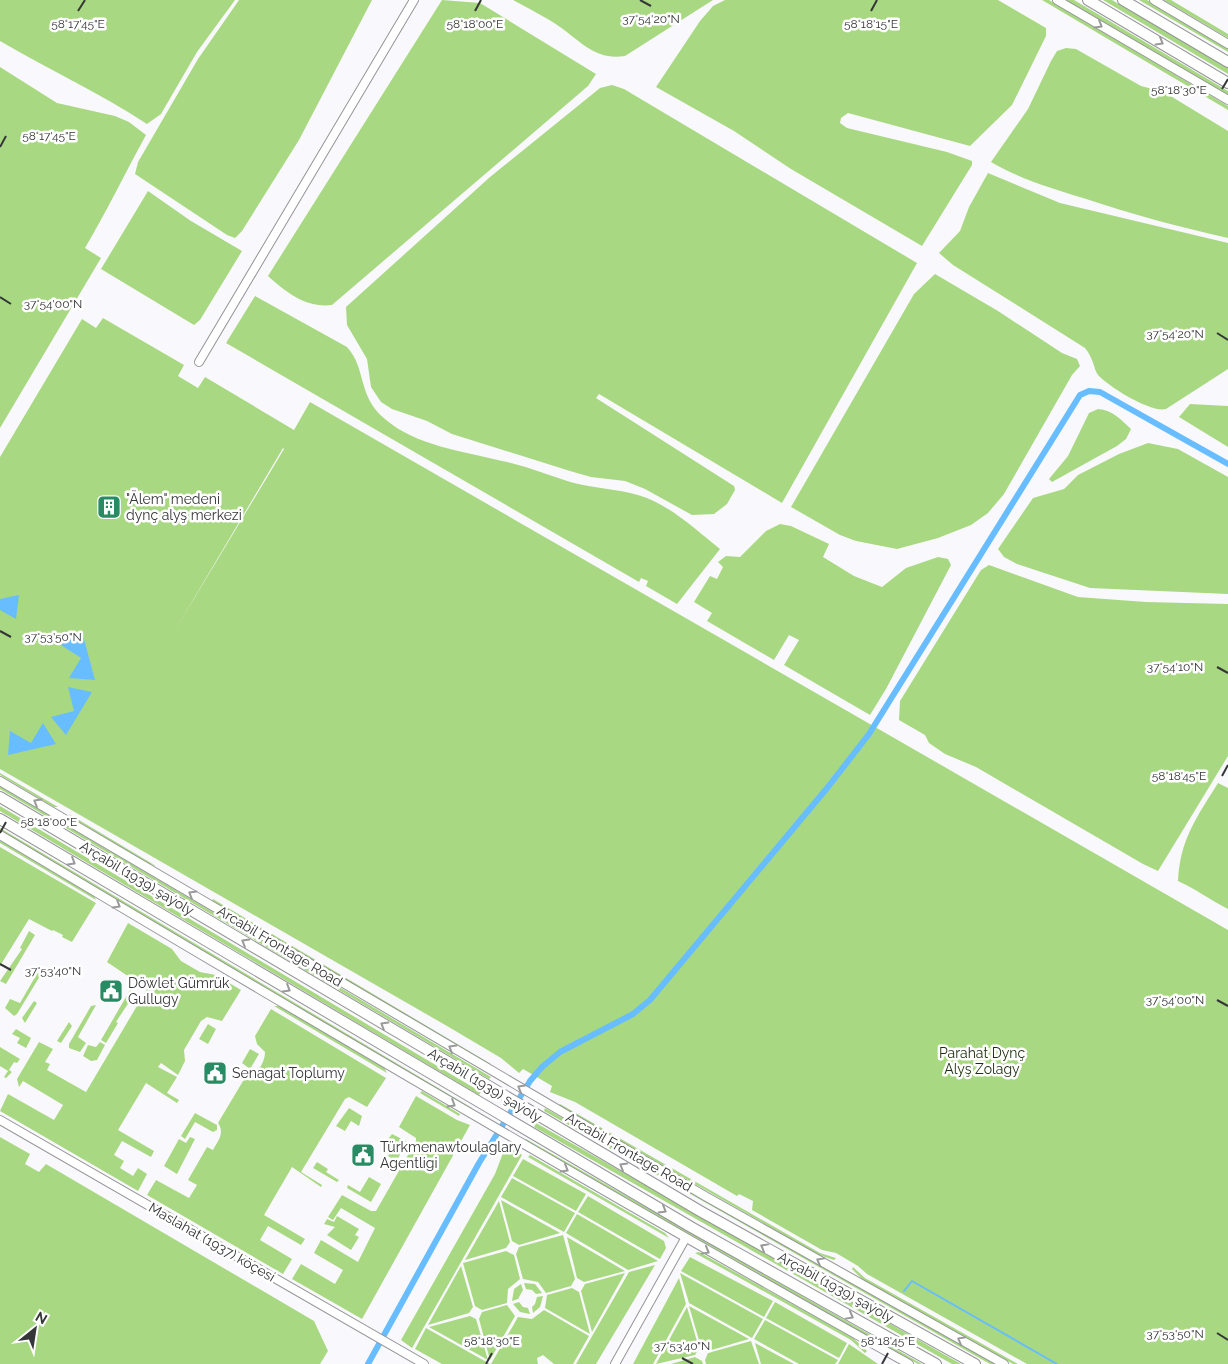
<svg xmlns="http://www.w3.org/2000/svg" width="1228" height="1364" font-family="Raleway,sans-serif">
	<rect width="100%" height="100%" fill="#f9f9fd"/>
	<path fill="#a9d882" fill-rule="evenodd" d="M 0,0 L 235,0 L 197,52 L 161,114 L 147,124 C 100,93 49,70 0,41 Z
		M 239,0 L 372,0 L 299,140 L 242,231 L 235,238 L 227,235 L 135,174 L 138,162 L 198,59 Z
		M 442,0 L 480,3 L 596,74 L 588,86 L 332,305 C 306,308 287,293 268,276 Z
		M 513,0 L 713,0 L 625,56 C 597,61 581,42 560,27 C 546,17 529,9 513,0 Z
		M 725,0 L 998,0 L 1046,28 L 1046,36 L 1012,105 L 970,146 L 848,113 L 841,118 L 840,123 L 847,128 L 947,152 L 972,161 L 972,165 L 922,246 L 791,169 L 734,131 L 656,87 L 700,21 L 713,6 Z
		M 1042,0 L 1049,0 L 1228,106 L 1228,110 Z
		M 1066,0 L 1074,0 L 1228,91 L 1228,95 Z
		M 1103,0 L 1112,0 L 1228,68 L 1228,74 Z
		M 1139,0 L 1147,0 L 1228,48 L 1228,52 Z
		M 1164,0 L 1171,0 L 1228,34 L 1228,38 Z
		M 1066,48 L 1076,49 L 1141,86 L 1164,92 L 1228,131 L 1228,238 C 1179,227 1131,214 1083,198 C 1051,188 1020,179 991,162 L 1028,109 L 1051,61 L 1057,51 Z
		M 0,67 L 57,103 L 115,116 L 129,122 L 146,135 C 125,173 107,211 85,248 L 101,258 L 0,428 Z
		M 612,85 L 624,89 L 917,263 L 782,503 L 599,394 L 596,398 L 734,486 L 735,490 L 727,504 L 714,514 L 692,515 L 645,489 L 625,481 L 591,477 L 570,471 L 452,434 L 427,421 L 392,409 L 381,402 L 371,387 L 367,359 L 347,325 L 346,307 L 490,177 L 600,88 Z
		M 988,173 L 1060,203 L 1228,243 L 1228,369 L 1166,409 C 1151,413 1109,387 1098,375 C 1094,370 1094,359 1085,348 L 953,265 L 939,253 L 960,231 L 969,207 Z
		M 148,191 L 191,221 L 242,251 L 200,320 L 194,325 L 101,269 Z
		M 935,274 L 998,311 L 1062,353 L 1077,359 L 1080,366 L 1072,375 L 1004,494 L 988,513 L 971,525 L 938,538 L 897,549 L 856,541 L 840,535 L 791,507 L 914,294 Z
		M 255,296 L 347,347 C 367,369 357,396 385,419 C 416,446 463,451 502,461 C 527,466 550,476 574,483 C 595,488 617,489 638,495 C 669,504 695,529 720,549 L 677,604 L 646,586 L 648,581 L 641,578 L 639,582 L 226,343 Z
		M 103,318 L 184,365 L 178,376 L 198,388 L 205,377 L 294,430 L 310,402 L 1228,930 L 1228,1364 L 1027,1364 L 867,1274 L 858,1266 L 836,1253 L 822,1250 L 752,1210 L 753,1201 L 739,1194 L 737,1196 L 575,1102 L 550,1092 L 552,1086 L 523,1069 L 519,1073 L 501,1058 L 447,1026 L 0,769 L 0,457 L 82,319 L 96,328 ZM 283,448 L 284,449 L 177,627 Z
		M 1190,404 L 1228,406 L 1228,447 L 1179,417 Z
		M 1098,409 C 1113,410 1120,419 1131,429 L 1126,439 L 1117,446 L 1052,482 L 1049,479 L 1068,456 L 1089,413 Z
		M 1148,443 L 1178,449 L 1228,477 L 1228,594 L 1090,588 L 1017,564 L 1004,557 L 998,549 L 1033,498 L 1064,489 L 1078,475 L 1119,454 Z
		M 780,524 L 791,526 L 829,544 L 823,557 L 854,576 L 882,587 L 906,568 L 938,557 L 948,559 L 951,565 L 886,689 L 870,715 L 784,665 L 799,640 L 789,635 L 774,660 L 707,621 L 712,613 L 694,602 L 710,576 L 717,579 L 723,567 L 718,562 L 726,556 L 740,557 L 766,531 Z
		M 989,565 L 1078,597 L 1146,602 L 1228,604 L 1228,756 L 1158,871 L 1143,864 L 976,767 L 945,754 L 929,743 L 925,735 L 899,720 L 900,701 L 981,570 Z
		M 0,773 L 58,807 L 54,807 L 0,775 Z
		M 1218,783 L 1228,788 L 1228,909 C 1210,900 1196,889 1178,881 C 1180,839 1197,817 1218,783 Z
		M 0,786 L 491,1077 L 489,1079 L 0,789 Z
		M 0,806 L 481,1092 L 479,1095 L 0,811 Z
		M 69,814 L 156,866 L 147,863 L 71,817 Z
		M 0,828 L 472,1108 L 471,1110 L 0,831 Z
		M 0,840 L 94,896 L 96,900 L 0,843 Z
		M 0,847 L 96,903 L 72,942 L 62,937 L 63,935 L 53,930 L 52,931 L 29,919 L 0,966 Z
		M 213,899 L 491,1064 L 490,1066 L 212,901 Z
		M 128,923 L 172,949 L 181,961 L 200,972 L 216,975 L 241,990 L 222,1021 L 207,1017 L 201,1021 L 184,1050 L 185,1061 L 178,1075 L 161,1063 L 158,1067 L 177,1077 L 167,1093 L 179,1100 L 177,1103 L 146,1083 L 118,1130 L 154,1151 L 151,1157 L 122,1141 L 114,1155 L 124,1161 L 120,1168 L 133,1176 L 138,1168 L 147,1174 L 138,1191 L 0,1111 L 8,1094 L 54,1120 L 63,1105 L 23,1081 L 19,1087 L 17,1079 L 39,1042 L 53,1049 L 45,1062 L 50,1064 L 47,1070 L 86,1092 L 147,989 L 107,962 Z
		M 29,931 L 35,935 L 6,984 L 0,981 L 22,949 L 20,948 Z
		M 38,972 L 40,976 L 17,1014 L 14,1016 L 5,1008 L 10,999 L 20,1003 Z
		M 130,990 L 135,993 L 116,1022 L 118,1023 L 106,1043 L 101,1040 Z
		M 34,1001 L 37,1003 L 25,1023 L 22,1018 Z
		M 96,1005 L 78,1037 L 86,1043 L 80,1052 L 69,1048 L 69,1044 L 91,1006 Z
		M 274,1006 L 281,1006 L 384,1067 L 387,1073 Z
		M 271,1009 L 386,1078 L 367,1107 L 349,1097 L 345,1099 L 301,1172 L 322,1185 L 321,1187 L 292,1167 L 264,1215 L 305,1239 L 301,1245 L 268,1226 L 260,1240 L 292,1259 L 283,1274 L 147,1195 L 156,1180 L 189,1198 L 197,1185 L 188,1180 L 207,1147 L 213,1150 C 218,1141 225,1133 218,1123 L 246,1076 C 257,1075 265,1063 265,1052 L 257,1044 L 255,1036 Z
		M 69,1022 L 72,1026 L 61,1043 L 57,1041 Z
		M 208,1024 L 216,1029 L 208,1044 L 199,1039 Z
		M 16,1029 L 31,1038 L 26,1048 L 17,1043 L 20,1038 L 12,1034 Z
		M 100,1042 L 105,1045 L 97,1060 L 91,1061 L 83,1056 L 88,1045 L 96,1047 Z
		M 0,1047 L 20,1059 L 17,1063 L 14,1062 L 9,1070 L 12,1072 L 6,1078 L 4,1077 L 8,1071 L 0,1066 Z
		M 250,1049 L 259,1054 L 250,1069 L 242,1063 Z
		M 422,1091 L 460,1114 L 459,1116 L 420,1093 Z
		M 416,1096 L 457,1120 L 470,1125 L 362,1319 L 292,1279 L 301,1264 L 335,1284 L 343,1270 L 314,1253 L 321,1240 L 358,1262 L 375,1228 L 341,1208 L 333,1220 L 328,1217 L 342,1195 L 371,1211 L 376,1211 L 416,1141 L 416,1138 L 399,1127 Z
		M 560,1104 L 820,1253 L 836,1258 L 834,1260 L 819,1255 L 559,1106 Z
		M 349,1108 L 362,1116 L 359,1126 L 351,1121 L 345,1131 L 336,1126 Z
		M 545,1108 L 996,1364 L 990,1364 L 544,1111 Z
		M 195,1113 L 217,1125 L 217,1130 L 213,1132 L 195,1122 L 185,1139 L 181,1136 Z
		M 536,1123 L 961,1364 L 952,1364 L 534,1127 Z
		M 392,1134 L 406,1141 L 397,1161 L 388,1156 L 393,1146 L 386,1142 Z
		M 0,1137 L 30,1154 L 25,1164 L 39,1172 L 46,1164 L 314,1321 L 328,1351 L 320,1364 L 0,1364 Z
		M 190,1137 L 195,1139 L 177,1174 L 164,1166 L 179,1139 L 186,1143 Z
		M 526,1139 L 922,1364 L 918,1364 L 525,1141 Z
		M 506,1145 L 522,1155 L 412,1348 L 401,1340 L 495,1174 Z
		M 530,1155 L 665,1233 L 669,1238 L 528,1157 Z
		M 523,1159 L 586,1194 L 576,1211 L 513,1176 Z
		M 317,1162 L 328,1169 L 326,1172 L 339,1180 L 337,1182 L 313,1168 Z
		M 369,1177 L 381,1184 L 371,1202 L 347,1188 L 348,1185 L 360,1192 Z
		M 512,1178 L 575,1213 L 564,1232 L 501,1197 Z
		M 588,1196 L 664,1241 L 666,1248 L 660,1259 L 578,1212 Z
		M 501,1200 L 560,1233 L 519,1245 L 512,1241 Z
		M 499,1201 L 510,1242 L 506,1248 L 465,1260 Z
		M 577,1214 L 658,1261 L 628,1270 L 566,1233 Z
		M 337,1216 L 359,1229 L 355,1235 L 359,1237 L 351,1250 L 327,1235 L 335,1227 L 324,1224 L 327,1219 L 334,1222 Z
		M 563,1235 L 575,1279 L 571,1286 L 546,1293 L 538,1282 L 523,1279 L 516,1254 L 519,1247 Z
		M 567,1237 L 625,1271 L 584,1282 L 577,1278 Z
		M 506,1251 L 514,1255 L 520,1279 L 508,1289 L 507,1303 L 482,1310 L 475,1306 L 463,1263 Z
		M 699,1252 L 852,1337 L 867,1351 L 865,1353 L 851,1340 L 695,1253 Z
		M 690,1257 L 773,1301 L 764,1317 L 681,1271 Z
		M 655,1265 L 596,1364 L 576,1364 L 629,1272 Z
		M 461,1266 L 473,1307 L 469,1313 L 428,1325 Z
		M 853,1267 L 865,1278 L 1018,1364 L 1013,1364 L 863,1280 L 852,1269 Z
		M 625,1273 L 592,1332 L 581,1291 L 585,1284 Z
		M 680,1273 L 763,1319 L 752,1338 L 689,1303 Z
		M 679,1278 L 686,1304 L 653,1364 L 633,1364 Z
		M 524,1283 L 535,1284 L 542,1293 L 536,1294 L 532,1290 L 526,1289 Z
		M 521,1284 L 523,1290 L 518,1299 L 512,1301 L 514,1289 Z
		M 572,1288 L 579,1292 L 590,1334 L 545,1308 L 547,1295 Z
		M 543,1296 L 540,1307 L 533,1313 L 532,1307 L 535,1304 L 537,1297 Z
		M 519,1302 L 523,1307 L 528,1308 L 530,1314 L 520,1312 L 513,1304 Z
		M 775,1302 L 847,1343 L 839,1358 L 766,1318 Z
		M 507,1305 L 515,1316 L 490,1360 L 479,1319 L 482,1312 Z
		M 689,1306 L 749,1339 L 708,1351 L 701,1347 Z
		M 687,1307 L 699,1348 L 695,1355 L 656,1364 Z
		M 544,1310 L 589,1336 L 573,1364 L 554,1364 L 543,1355 L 537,1358 L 538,1364 L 491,1364 L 518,1317 L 532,1319 Z
		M 470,1316 L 476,1319 L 488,1360 L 429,1327 Z
		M 765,1320 L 838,1360 L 835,1364 L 799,1364 L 754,1339 Z
		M 426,1328 L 490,1364 L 442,1364 L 415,1349 Z
		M 751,1341 L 759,1364 L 706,1364 L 705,1360 L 708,1353 Z
		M 755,1343 L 794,1364 L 761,1364 Z
		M 849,1344 L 878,1364 L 838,1364 Z
		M 695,1357 L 702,1361 L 703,1364 L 671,1364 Z"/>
	<path fill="#67bdff" d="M 19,595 L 16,619 L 0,610 L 0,599 Z
		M 82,632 L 95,680 L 69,678 L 81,658 L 61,645 Z
		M 68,687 L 92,692 L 66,735 L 51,717 L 74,711 Z
		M 43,723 L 56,744 L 8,755 L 10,731 L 31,743 Z"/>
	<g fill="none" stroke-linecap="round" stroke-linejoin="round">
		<path stroke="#67bdff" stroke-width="2" d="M 904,1291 L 912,1281 L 1057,1364"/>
		<path stroke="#67bdff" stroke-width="6" d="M 368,1364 L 479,1163 L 530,1081 L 542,1067 L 560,1052 L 633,1014 L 650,1000 L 828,787 L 869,734 L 1080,395 L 1089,391 L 1100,392 L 1228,464"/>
		<g stroke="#949598" stroke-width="10">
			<path id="minor" d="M 1057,0 L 1228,100
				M 1154,0 L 1228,44
				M 199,362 L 414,0
				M 0,781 L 705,1196 L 1004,1364
				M 0,835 C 301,1015 603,1193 909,1364
				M 0,1120 L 424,1364
				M 615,1364 L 685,1239"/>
		</g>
		<g stroke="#949598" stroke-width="12">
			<path id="major" d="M 1088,0 L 1228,83
				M 1123,0 L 1228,62
				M 0,797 L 700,1211 L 975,1364
				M 0,819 L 691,1227 L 936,1364"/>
		</g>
		<use href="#minor" stroke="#fff" stroke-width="8"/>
		<use href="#major" stroke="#fff" stroke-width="10"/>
	</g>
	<defs><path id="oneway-chevron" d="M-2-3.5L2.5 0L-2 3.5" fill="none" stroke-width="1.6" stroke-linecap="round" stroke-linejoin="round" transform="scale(1.25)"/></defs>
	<g stroke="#9a9a9b">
		<use href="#oneway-chevron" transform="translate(1099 25) rotate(30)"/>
		<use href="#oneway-chevron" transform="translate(1160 42) rotate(30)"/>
		<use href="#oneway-chevron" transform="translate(37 802) rotate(-149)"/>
		<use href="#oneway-chevron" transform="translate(72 862) rotate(31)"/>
		<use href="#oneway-chevron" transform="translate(192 894) rotate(-149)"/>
		<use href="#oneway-chevron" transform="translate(117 905) rotate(31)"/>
		<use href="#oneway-chevron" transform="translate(245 942) rotate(-149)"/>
		<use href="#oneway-chevron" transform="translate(287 989) rotate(31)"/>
		<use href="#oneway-chevron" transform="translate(384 1025) rotate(-149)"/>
		<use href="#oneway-chevron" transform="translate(452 1048) rotate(-149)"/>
		<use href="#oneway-chevron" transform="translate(521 1088) rotate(-150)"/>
		<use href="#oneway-chevron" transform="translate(452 1104) rotate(31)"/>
		<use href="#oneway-chevron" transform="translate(623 1166) rotate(-150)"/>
		<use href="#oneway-chevron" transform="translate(565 1169) rotate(30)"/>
		<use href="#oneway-chevron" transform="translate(663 1210) rotate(30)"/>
		<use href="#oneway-chevron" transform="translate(764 1247) rotate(-151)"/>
		<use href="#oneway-chevron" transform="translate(706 1251) rotate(29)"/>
		<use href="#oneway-chevron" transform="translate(820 1261) rotate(-151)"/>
		<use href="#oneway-chevron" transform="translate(850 1316) rotate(29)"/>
		<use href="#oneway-chevron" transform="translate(961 1340) rotate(-151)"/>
	</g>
	<path fill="none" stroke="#353637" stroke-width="2" d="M 640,0 L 651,6M 78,11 L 85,0M 475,11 L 481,0M 871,11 L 877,0M 1222,89 L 1228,79M 0,147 L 6,136M 0,297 L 11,304M 1217,333 L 1228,340M 0,631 L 11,637M 1217,667 L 1228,673M 1222,776 L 1228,765M 0,833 L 6,822M 0,964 L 11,970M 1217,1000 L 1228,1006M 1217,1333 L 1228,1340M 682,1358 L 693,1364M 486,1364 L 492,1353M 882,1364 L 888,1353"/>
	<defs>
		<g id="building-square" transform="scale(1.25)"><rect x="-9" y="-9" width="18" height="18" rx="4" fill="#298b64" stroke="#fff"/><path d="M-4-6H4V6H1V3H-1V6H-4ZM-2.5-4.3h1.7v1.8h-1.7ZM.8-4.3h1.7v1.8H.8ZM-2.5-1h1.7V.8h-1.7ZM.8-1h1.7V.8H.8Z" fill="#fff"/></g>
		<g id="civic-square" transform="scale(1.25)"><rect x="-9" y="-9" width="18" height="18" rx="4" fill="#298b64" stroke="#fff"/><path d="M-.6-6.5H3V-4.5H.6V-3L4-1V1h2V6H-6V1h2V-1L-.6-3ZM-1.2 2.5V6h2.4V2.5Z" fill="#fff"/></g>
	</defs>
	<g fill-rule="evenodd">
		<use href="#building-square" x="109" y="507"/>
		<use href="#civic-square" x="111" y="991"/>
		<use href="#civic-square" x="215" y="1073"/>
		<use href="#civic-square" x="363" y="1155"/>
	</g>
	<g text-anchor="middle" stroke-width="5" stroke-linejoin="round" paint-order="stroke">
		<g font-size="14" fill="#353637" stroke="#fff" text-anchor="start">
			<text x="126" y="504">"Älem" medeni<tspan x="126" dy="16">dynç alyş merkezi</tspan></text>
			<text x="128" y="988">Döwlet Gümrük<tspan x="128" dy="16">Gullugy</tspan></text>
			<text x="232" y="1078">Senagat Toplumy</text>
			<text x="380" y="1152">Türkmenawtoulaglary<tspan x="380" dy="16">Agentligi</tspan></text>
		</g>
		<g font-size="14" fill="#353637" stroke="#fff">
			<text transform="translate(137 878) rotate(31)" y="5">Arçabil (1939) şaýoly</text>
			<text transform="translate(280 946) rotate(31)" y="5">Arcabil Frontage Road</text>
			<text transform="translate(485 1085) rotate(31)" y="5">Arçabil (1939) şaýoly</text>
			<text transform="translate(629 1152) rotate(30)" y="5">Arcabil Frontage Road</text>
			<text transform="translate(212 1242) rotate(30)" y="5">Maslahat (1937) köçesi</text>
			<text transform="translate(836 1287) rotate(29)" y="5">Arçabil (1939) şaýoly</text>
		</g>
		<g font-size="14" fill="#1d2f0b" stroke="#fff">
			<text x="982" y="1058">Parahat Dynç<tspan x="982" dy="16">Alyş Zolagy</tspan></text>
		</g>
	</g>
	<g font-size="12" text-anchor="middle" fill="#353637" stroke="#fff" stroke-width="5" stroke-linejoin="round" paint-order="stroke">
		<text x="651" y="23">37°54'20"N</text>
		<text x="78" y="28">58°17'45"E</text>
		<text x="475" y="28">58°18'00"E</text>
		<text x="871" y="28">58°18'15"E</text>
		<text x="1179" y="94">58°18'30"E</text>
		<text x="49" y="140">58°17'45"E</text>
		<text x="53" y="308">37°54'00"N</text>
		<text x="1175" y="338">37°54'20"N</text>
		<text x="53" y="641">37°53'50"N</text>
		<text x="1175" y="671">37°54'10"N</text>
		<text x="1179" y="780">58°18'45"E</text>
		<text x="49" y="826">58°18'00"E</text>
		<text x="53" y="975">37°53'40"N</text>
		<text x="1175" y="1004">37°54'00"N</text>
		<text x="1175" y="1338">37°53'50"N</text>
		<text x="492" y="1345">58°18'30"E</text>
		<text x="888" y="1345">58°18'45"E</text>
		<text x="682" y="1350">37°53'40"N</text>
	</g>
	<g transform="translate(35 1329) rotate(30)" stroke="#ffffff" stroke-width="4" paint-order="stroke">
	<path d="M0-4L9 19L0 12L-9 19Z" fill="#353637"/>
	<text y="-8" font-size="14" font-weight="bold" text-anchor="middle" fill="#353637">N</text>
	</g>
</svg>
